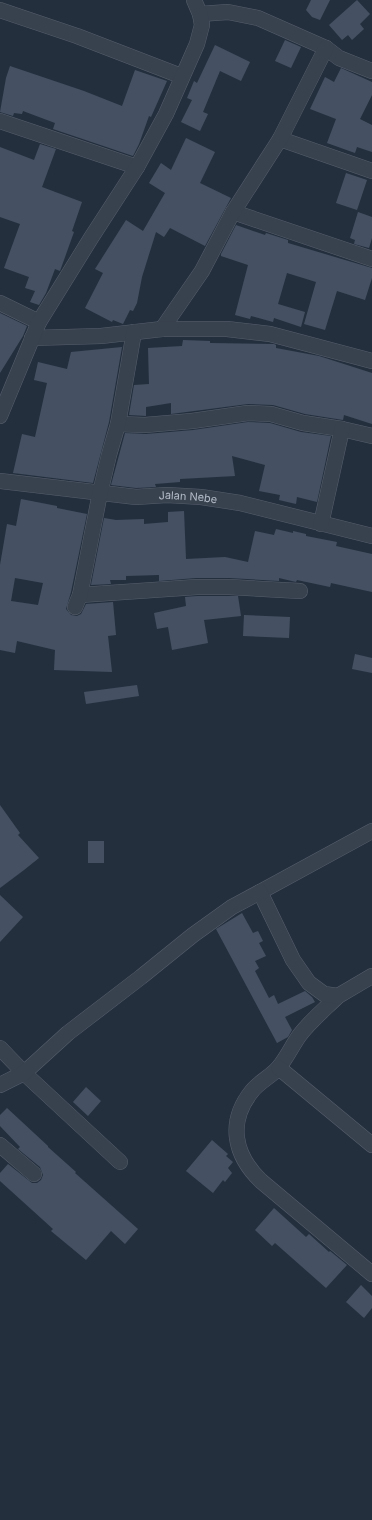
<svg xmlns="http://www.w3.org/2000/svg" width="372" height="1520" font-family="Inter,sans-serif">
	<rect width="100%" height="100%" fill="#242f3e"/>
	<path fill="#455162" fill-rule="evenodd" d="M 311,0 L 330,0 L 320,20 L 312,17 L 306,10 Z
		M 357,0 L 370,14 L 360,24 L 364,29 L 352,40 L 348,35 L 342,40 L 329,25 Z
		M 285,40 L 301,47 L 291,68 L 275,61 Z
		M 215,45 L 250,62 L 241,81 L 220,71 L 203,112 L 208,114 L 200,131 L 181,122 L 192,100 L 187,98 L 194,81 L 197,83 Z
		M 10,66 L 84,91 L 122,106 L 135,70 L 167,81 L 151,117 L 149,116 L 139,144 L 133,156 L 53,129 L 55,123 L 23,111 L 22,114 L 14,113 L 13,116 L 0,112 L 6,78 Z
		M 341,68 L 372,82 L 372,95 L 360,119 L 372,125 L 372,152 L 357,147 L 355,153 L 327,143 L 336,119 L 310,109 L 325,77 L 334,82 Z
		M 186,138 L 215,152 L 200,183 L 231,198 L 205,246 L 170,228 L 164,237 L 156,232 L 142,277 L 137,303 L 133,311 L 130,310 L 123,324 L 113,320 L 112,322 L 85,308 L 103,273 L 95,269 L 126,220 L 143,231 L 165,193 L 149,183 L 161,163 L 171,170 Z
		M 40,144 L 56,149 L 42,187 L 82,202 L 72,231 L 74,232 L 60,271 L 55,269 L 46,293 L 39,305 L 30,302 L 35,291 L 25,288 L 29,277 L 4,268 L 20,224 L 0,217 L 0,147 L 34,160 Z
		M 346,173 L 367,180 L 357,210 L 336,203 Z
		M 358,212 L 372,217 L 372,238 L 369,248 L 354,244 L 355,240 L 350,238 Z
		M 236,225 L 265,235 L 266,233 L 288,240 L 288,243 L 372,268 L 372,278 L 365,300 L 337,291 L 325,330 L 304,324 L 316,282 L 287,273 L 278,304 L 305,312 L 301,327 L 274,318 L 273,322 L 251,316 L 250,319 L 235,315 L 248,265 L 221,256 L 221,254 Z
		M 0,313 L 27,326 L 23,336 L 0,373 Z
		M 183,340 L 210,341 L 210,343 L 274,344 L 276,345 L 276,348 L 319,356 L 372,373 L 372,424 L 344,415 L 343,420 L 305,414 L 273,405 L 248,404 L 171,414 L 171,403 L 146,407 L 146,416 L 129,415 L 134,385 L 149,384 L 148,348 L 182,346 Z
		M 122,347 L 109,422 L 93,483 L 13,473 L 22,434 L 35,437 L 47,383 L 34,380 L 38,362 L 67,369 L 71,352 Z
		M 248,422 L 270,423 L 301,432 L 331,436 L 317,502 L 297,497 L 296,504 L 279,500 L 280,495 L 259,491 L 265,465 L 232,456 L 235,476 L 180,479 L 180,482 L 155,484 L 156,487 L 136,488 L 111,485 L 125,433 L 146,434 L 193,430 Z
		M 21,499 L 57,506 L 57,508 L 87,514 L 71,592 L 66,609 L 71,615 L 77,616 L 81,614 L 86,604 L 113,602 L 116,635 L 108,636 L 112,672 L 54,670 L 55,650 L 17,641 L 15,653 L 0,650 L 0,565 L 7,524 L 16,526 ZM 15,578 L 43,583 L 38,605 L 11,601 Z
		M 184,511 L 186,559 L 225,557 L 248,562 L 255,531 L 274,535 L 276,529 L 293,533 L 293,531 L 306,534 L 306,536 L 337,542 L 336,546 L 372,554 L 372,592 L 331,583 L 330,587 L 297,580 L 296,582 L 279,578 L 279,581 L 229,578 L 196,578 L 159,581 L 159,575 L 126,576 L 126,580 L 110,580 L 111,584 L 91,585 L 104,518 L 116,520 L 144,519 L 144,524 L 168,522 L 168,512 Z
		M 197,596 L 238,596 L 241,616 L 204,620 L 208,643 L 172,650 L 168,627 L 157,629 L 154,613 L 186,606 L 185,597 Z
		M 244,615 L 290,617 L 289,638 L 243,636 Z
		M 355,654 L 372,658 L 372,673 L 352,669 Z
		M 137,685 L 139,696 L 86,704 L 84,692 Z
		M 0,805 L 20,833 L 18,835 L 39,858 L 24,870 L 0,888 Z
		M 88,841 L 104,841 L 104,863 L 88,863 Z
		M 0,895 L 23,917 L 0,942 Z
		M 242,913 L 253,933 L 258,931 L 263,941 L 259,943 L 266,956 L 255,961 L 259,968 L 255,971 L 269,998 L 274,995 L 278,1004 L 305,991 L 312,997 L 315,1002 L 285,1017 L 292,1030 L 288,1037 L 277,1043 L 216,929 Z
		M 86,1087 L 101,1101 L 88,1116 L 73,1102 Z
		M 7,1108 L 48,1146 L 48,1147 L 76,1172 L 75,1173 L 138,1229 L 125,1244 L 111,1231 L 86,1260 L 51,1231 L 53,1229 L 0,1181 L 0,1173 L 8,1164 L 32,1183 L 37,1183 L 41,1180 L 43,1175 L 40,1167 L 18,1149 L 20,1147 L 0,1126 L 0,1115 Z
		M 212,1140 L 228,1154 L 226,1156 L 233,1162 L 228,1168 L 232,1173 L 225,1182 L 223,1180 L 213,1193 L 186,1171 Z
		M 274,1208 L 306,1237 L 309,1234 L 329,1252 L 330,1251 L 347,1265 L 326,1288 L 275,1243 L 272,1246 L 255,1230 Z
		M 361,1285 L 372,1296 L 372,1308 L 364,1318 L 346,1302 Z"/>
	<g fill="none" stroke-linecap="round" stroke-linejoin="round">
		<g stroke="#565f6c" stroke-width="16">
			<g id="minor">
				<path d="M 0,10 L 77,36 L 181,76"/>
				<path d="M 200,14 L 228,12 L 258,18 L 326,48 L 339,58 L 372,71"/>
				<path d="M 0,121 L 137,167"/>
				<path d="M 280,139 L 372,171"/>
				<path d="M 233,212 L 372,259"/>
				<path d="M 0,303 L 39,322"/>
				<path d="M 162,329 L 202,271 L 233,212 L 280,139 L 326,48"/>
				<path d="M 32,338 L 101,336 L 162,329 L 227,329 L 270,334 L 372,361"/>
				<path d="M 0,416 L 39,322 L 91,238 L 137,167 L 166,114 L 197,44 L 202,25 L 200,14 L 194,0"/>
				<path d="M 118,424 L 145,425 L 192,421 L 248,413 L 271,414 L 303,423 L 342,429 L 372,436"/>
				<path id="s1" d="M 0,481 L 136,497 L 167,495 L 201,497 L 240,503 L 372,536"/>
				<path d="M 321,524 L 342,429"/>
				<path d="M 80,595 L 197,587 L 229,587 L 300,591"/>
				<path d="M 75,607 L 80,595 L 100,493 L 109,455 L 118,424 L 134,332"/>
				<path d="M 260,892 L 372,831"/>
				<path d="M 338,996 C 325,1009 310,1021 299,1036 C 292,1046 287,1057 279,1067 C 272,1076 260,1081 252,1091 C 227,1122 234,1155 261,1181 L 372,1274"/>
				<path d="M 0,1048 L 24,1073 L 120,1162"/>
				<path d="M 279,1068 L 372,1145"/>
				<path d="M 0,1085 L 24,1073 L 68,1033 L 141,977 L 193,935 L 232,907 L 260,892 L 293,960 L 309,983 L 324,994 L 338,996 L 372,976"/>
				<path d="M 0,1145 L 34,1174"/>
			</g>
		</g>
		<use href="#minor" stroke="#38414e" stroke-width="15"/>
	</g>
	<g text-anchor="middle" stroke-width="4" stroke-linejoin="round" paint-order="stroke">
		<g font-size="11" fill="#b4bcc9" stroke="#1d2633">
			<text dy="4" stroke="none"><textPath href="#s1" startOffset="189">Jalan Nebe</textPath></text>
		</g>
	</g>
</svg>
